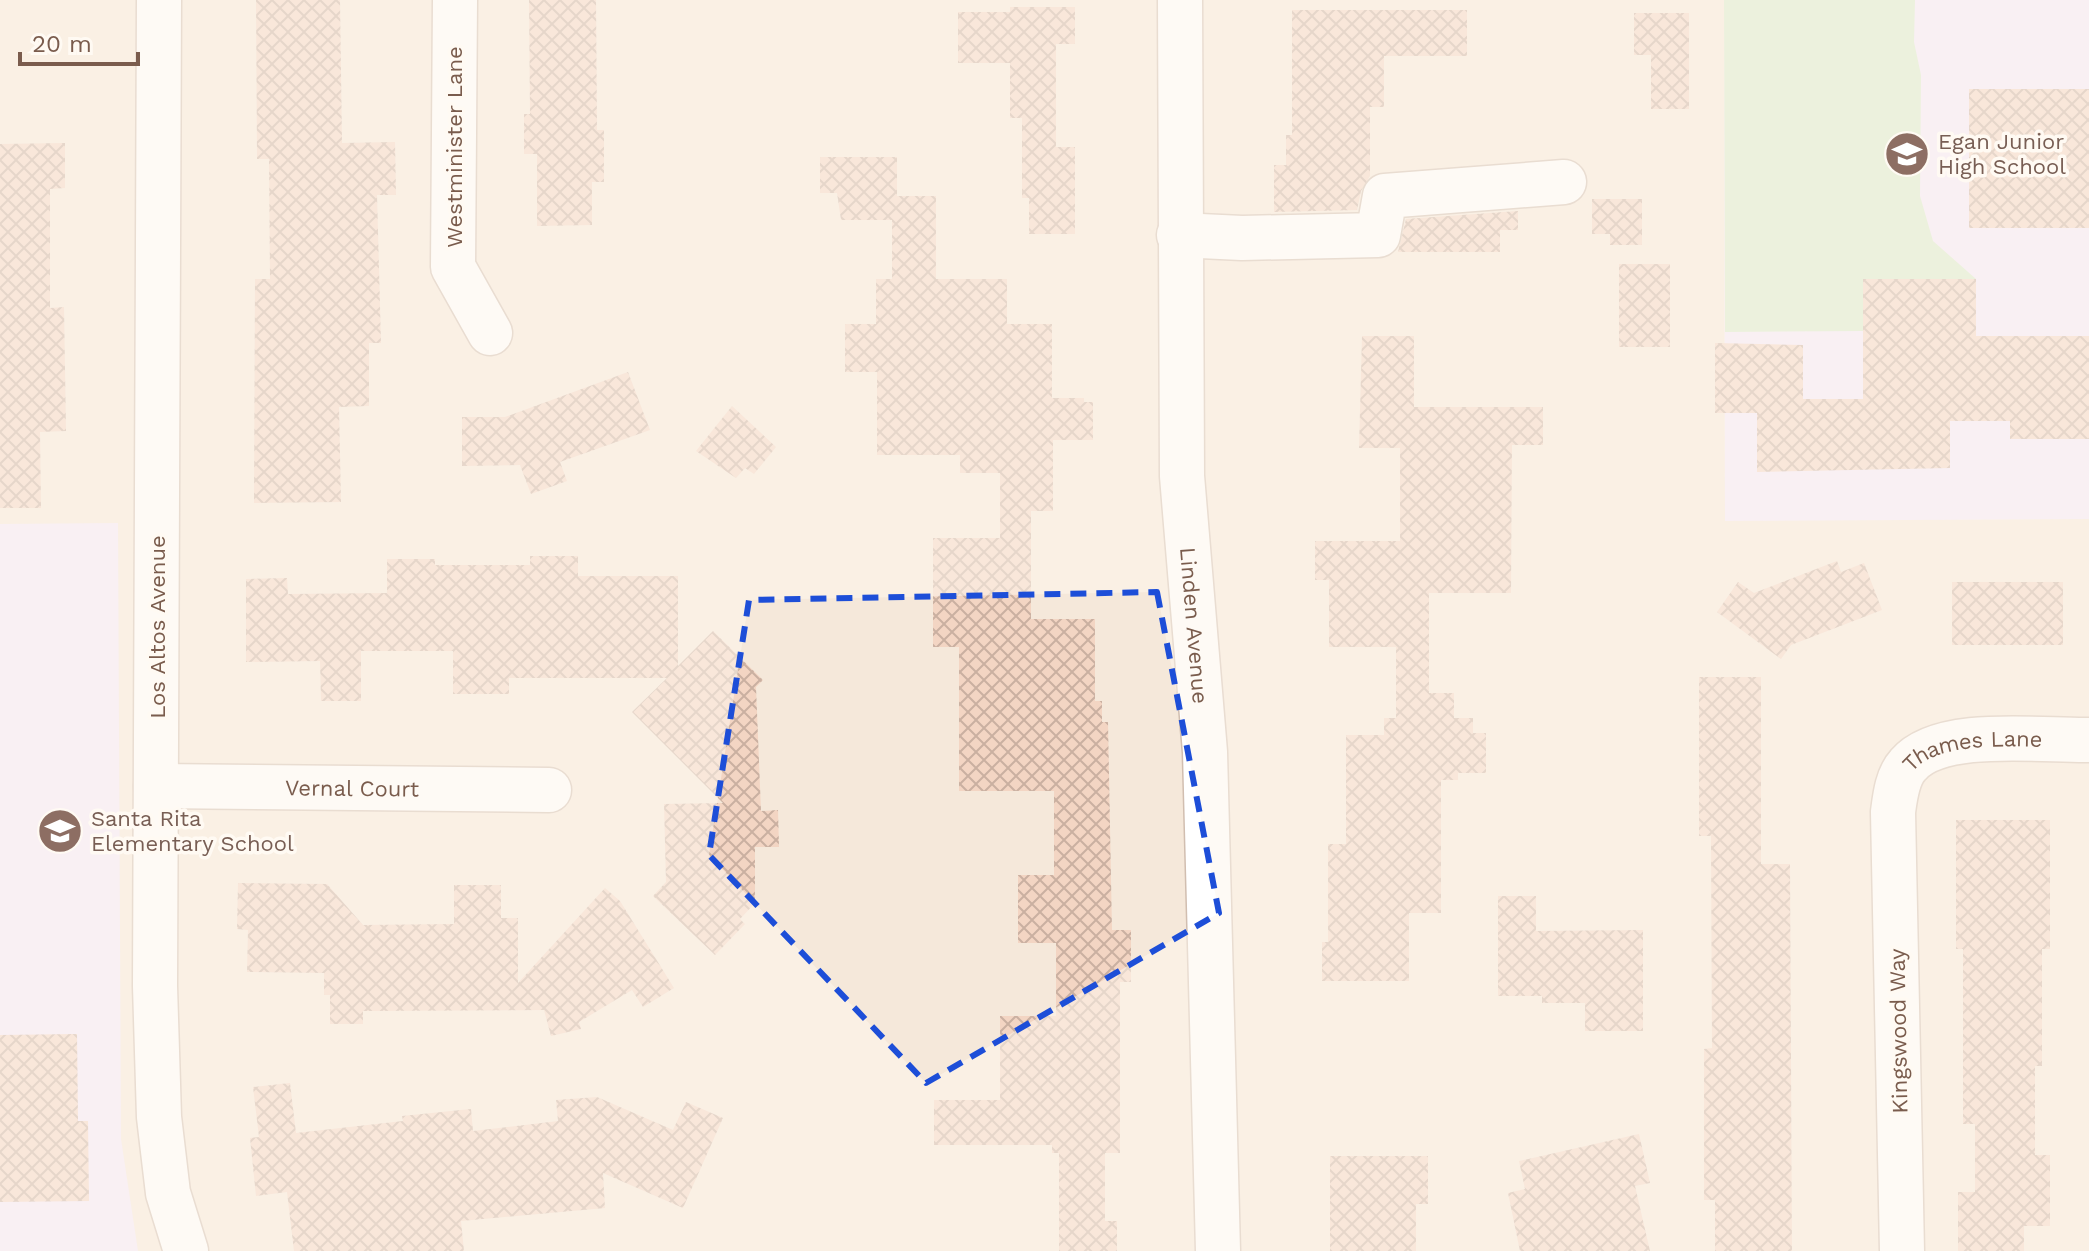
<svg xmlns="http://www.w3.org/2000/svg" width="2089" height="1251" font-family="'Work Sans',sans-serif">
	<defs>
		<pattern id="building-cross-hatch" width="8" height="8" patternUnits="userSpaceOnUse" patternTransform="scale(2)"><rect width="8" height="8" fill="#f3d5c3"/><path d="M0 0l8 8M0 8l8-8" fill="none" stroke="#cab0a1"/></pattern>
	</defs>
	<rect width="100%" height="100%" fill="#fdf6ec"/>
	<path fill="#f5e8da" d="M 0,0 L 1724,0 L 1725,520 L 2089,519 L 2089,1251 L 0,1251 Z"/>
	<path fill="#f3e8fa" d="M 1724,0 L 2089,0 L 2089,519 L 1725,521 Z
		M 118,523 L 121,1139 L 138,1251 L 0,1251 L 0,524 Z"/>
	<path fill="#d8ecc9" d="M 1724,0 L 1915,0 L 1914,42 L 1921,75 L 1920,196 L 1933,241 L 1976,279 L 1863,331 L 1725,332 Z"/>
	<path fill="url(#building-cross-hatch)" d="M 256,0 L 340,0 L 342,143 L 395,142 L 396,195 L 377,195 L 381,343 L 369,343 L 369,406 L 339,407 L 341,502 L 254,503 L 255,279 L 270,279 L 269,159 L 257,159 Z
		M 529,0 L 596,0 L 597,130 L 604,130 L 604,182 L 592,182 L 592,225 L 537,226 L 537,154 L 524,154 L 524,114 L 530,114 Z
		M 1010,7 L 1075,7 L 1075,44 L 1056,44 L 1056,147 L 1075,147 L 1075,234 L 1029,234 L 1029,198 L 1022,198 L 1022,118 L 1010,118 L 1010,63 L 958,63 L 958,12 L 1010,12 Z
		M 1292,10 L 1467,10 L 1467,56 L 1384,56 L 1384,107 L 1370,107 L 1370,176 L 1361,191 L 1357,210 L 1274,212 L 1274,165 L 1286,165 L 1286,135 L 1292,135 Z
		M 1634,13 L 1689,13 L 1689,109 L 1651,109 L 1651,55 L 1634,55 Z
		M 1969,89 L 2089,89 L 2089,228 L 1969,228 Z
		M 65,143 L 65,188 L 50,189 L 50,308 L 64,307 L 66,431 L 40,432 L 41,508 L 0,508 L 0,144 Z
		M 820,157 L 897,157 L 897,196 L 936,196 L 936,279 L 1007,279 L 1007,324 L 1052,324 L 1052,398 L 1084,398 L 1084,402 L 1093,402 L 1093,440 L 1053,440 L 1053,511 L 1031,511 L 1031,619 L 1095,619 L 1095,701 L 1102,701 L 1102,722 L 1108,722 L 1112,930 L 1131,930 L 1131,982 L 1120,982 L 1120,1153 L 1105,1153 L 1105,1221 L 1117,1221 L 1117,1251 L 1059,1251 L 1059,1153 L 1052,1153 L 1052,1145 L 934,1145 L 934,1100 L 1000,1100 L 1000,1016 L 1056,1016 L 1056,943 L 1018,943 L 1018,875 L 1054,875 L 1054,791 L 959,791 L 959,647 L 933,647 L 933,538 L 1000,538 L 1000,473 L 960,473 L 960,455 L 877,455 L 877,372 L 845,372 L 845,324 L 876,324 L 876,279 L 892,279 L 892,220 L 841,220 L 837,193 L 820,193 Z
		M 1592,199 L 1642,199 L 1642,245 L 1610,245 L 1610,234 L 1592,234 Z
		M 1518,211 L 1518,230 L 1500,230 L 1500,252 L 1398,252 L 1406,219 Z
		M 1619,264 L 1670,264 L 1670,347 L 1619,347 Z
		M 1863,279 L 1976,279 L 1976,336 L 2089,336 L 2089,439 L 2010,439 L 2010,421 L 1950,421 L 1950,468 L 1757,472 L 1757,413 L 1715,413 L 1715,343 L 1803,345 L 1803,399 L 1863,399 Z
		M 1362,336 L 1414,336 L 1414,407 L 1543,407 L 1543,445 L 1512,445 L 1511,593 L 1429,593 L 1429,693 L 1454,693 L 1454,718 L 1473,718 L 1473,733 L 1486,733 L 1486,773 L 1458,773 L 1458,780 L 1441,780 L 1441,913 L 1409,913 L 1409,981 L 1322,981 L 1322,942 L 1328,942 L 1328,844 L 1346,844 L 1346,735 L 1384,735 L 1384,718 L 1396,718 L 1396,647 L 1329,647 L 1329,580 L 1315,580 L 1315,541 L 1400,541 L 1400,448 L 1359,448 Z
		M 628,372 L 650,430 L 560,462 L 567,481 L 531,494 L 520,465 L 462,466 L 462,417 L 505,417 Z
		M 732,406 L 776,447 L 754,474 L 745,468 L 736,478 L 696,451 Z
		M 530,556 L 578,556 L 578,576 L 678,576 L 678,666 L 713,631 L 763,680 L 756,687 L 761,811 L 778,810 L 779,847 L 755,847 L 755,903 L 740,919 L 745,924 L 715,955 L 653,896 L 666,882 L 664,804 L 723,803 L 632,712 L 667,678 L 509,678 L 509,694 L 453,694 L 453,651 L 361,651 L 361,701 L 321,701 L 320,661 L 246,662 L 246,579 L 287,578 L 288,594 L 387,593 L 387,559 L 435,559 L 435,565 L 530,565 Z
		M 1837,561 L 1841,572 L 1864,563 L 1882,610 L 1791,645 L 1781,659 L 1717,612 L 1738,582 L 1754,593 Z
		M 1952,582 L 2063,582 L 2063,645 L 1952,645 Z
		M 1699,677 L 1761,677 L 1761,864 L 1790,864 L 1792,1251 L 1715,1251 L 1715,1200 L 1704,1200 L 1704,1049 L 1712,1048 L 1711,836 L 1699,836 Z
		M 1956,820 L 2050,820 L 2050,949 L 2042,949 L 2042,1066 L 2035,1066 L 2035,1155 L 2050,1155 L 2050,1226 L 2024,1226 L 2024,1251 L 1958,1251 L 1958,1192 L 1975,1192 L 1975,1124 L 1963,1124 L 1963,949 L 1956,949 Z
		M 238,883 L 327,884 L 363,925 L 454,924 L 454,885 L 501,885 L 501,918 L 518,918 L 518,983 L 605,888 L 620,901 L 674,988 L 643,1007 L 632,990 L 579,1022 L 581,1029 L 551,1036 L 544,1010 L 363,1011 L 363,1024 L 330,1024 L 330,995 L 324,995 L 324,973 L 247,972 L 248,930 L 237,929 Z
		M 1498,896 L 1536,896 L 1536,931 L 1643,930 L 1643,1031 L 1585,1031 L 1585,1003 L 1542,1003 L 1542,996 L 1498,996 Z
		M 77,1034 L 78,1121 L 88,1121 L 89,1201 L 0,1202 L 0,1035 Z
		M 290,1083 L 296,1133 L 403,1121 L 402,1116 L 471,1109 L 473,1131 L 558,1121 L 556,1100 L 597,1097 L 673,1130 L 686,1102 L 723,1118 L 683,1208 L 603,1173 L 605,1208 L 461,1221 L 464,1251 L 294,1251 L 287,1192 L 256,1196 L 250,1138 L 259,1137 L 253,1087 Z
		M 1639,1134 L 1650,1183 L 1635,1186 L 1650,1251 L 1520,1251 L 1508,1193 L 1525,1189 L 1519,1161 Z
		M 1330,1156 L 1428,1156 L 1428,1204 L 1416,1204 L 1416,1251 L 1330,1251 Z"/>
	<g fill="none" stroke-linecap="round" stroke-linejoin="round">
		<g stroke="#d1beb0" stroke-width="47">
			<g id="minor">
				<path d="M 159,0 L 155,986 L 159,1117 L 168,1193 L 186,1251"/>
				<path d="M 455,0 L 453,267 L 490,333"/>
				<path id="s1" d="M 1180,0 L 1182,476 L 1205,752 L 1218,1251"/>
				<path d="M 1179,235 L 1242,238 L 1378,235 L 1385,196 L 1564,182"/>
				<path id="s2" d="M 156,786 L 549,790"/>
				<path id="s3" d="M 1902,1251 L 1893,812 C 1895,797 1897,777 1908,765 C 1940,727 2042,741 2089,740"/>
			</g>
		</g>
		<use href="#minor" stroke="#fff" stroke-width="44"/>
	</g>
	<path d="M0 0H2089V1251H0ZM 1157,592 L 1219,913 L 926,1083 L 709,855 L 749,600 Z" fill="#fdf6ec" fill-opacity=".55" fill-rule="evenodd"/>
	<path fill="none" stroke="#1d4ed8" stroke-width="6" stroke-dasharray="16 10" stroke-linejoin="round" d="M 1157,592 L 1219,913 L 926,1083 L 709,855 L 749,600 Z"/>
	<defs>
		<g id="school-disc" transform="scale(2.3)"><circle r="9.5" fill="#8d6e63" stroke="#fffaf3"/><path d="M0-5L7-2L0 1L-7-2ZM-4 1L0 2.5L4 1V4Q0 6-4 4Z" fill="#fff"/></g>
	</defs>
	<g fill-rule="evenodd">
		<use href="#school-disc" x="1907" y="154"/>
		<use href="#school-disc" x="60" y="831"/>
	</g>
	<g text-anchor="middle" stroke-width="7" stroke-linejoin="round" paint-order="stroke">
		<g font-size="22" fill="#785e54" stroke="#fffaf3" text-anchor="start">
			<text x="1938" y="149">Egan Junior<tspan x="1938" dy="25">High School</tspan></text>
			<text x="91" y="826">Santa Rita<tspan x="91" dy="25">Elementary School</tspan></text>
		</g>
		<g font-size="22" fill="#7a5c4d" stroke="#fffaf3">
			<text transform="translate(454 147) rotate(-90)" y="8">Westminister Lane</text>
			<text dy="8" stroke="none"><textPath href="#s1" startOffset="626">Linden Avenue</textPath></text>
			<text transform="translate(157 627) rotate(-90)" y="8">Los Altos Avenue</text>
			<text dy="8" stroke="none"><textPath href="#s3" startOffset="558">Thames Lane</textPath></text>
			<text dy="8" stroke="none"><textPath href="#s2" startOffset="196">Vernal Court</textPath></text>
			<text transform="translate(1898 1031) rotate(-91)" y="8">Kingswood Way</text>
		</g>
	</g>
	<path d="M20 52v12h118v-12" fill="none" stroke="#7a5c4d" stroke-width="4"/>
	<text x="32" y="52" font-size="24" fill="#7a5c4d" stroke="#fffaf3" stroke-width="6" paint-order="stroke">20 m</text>
</svg>
